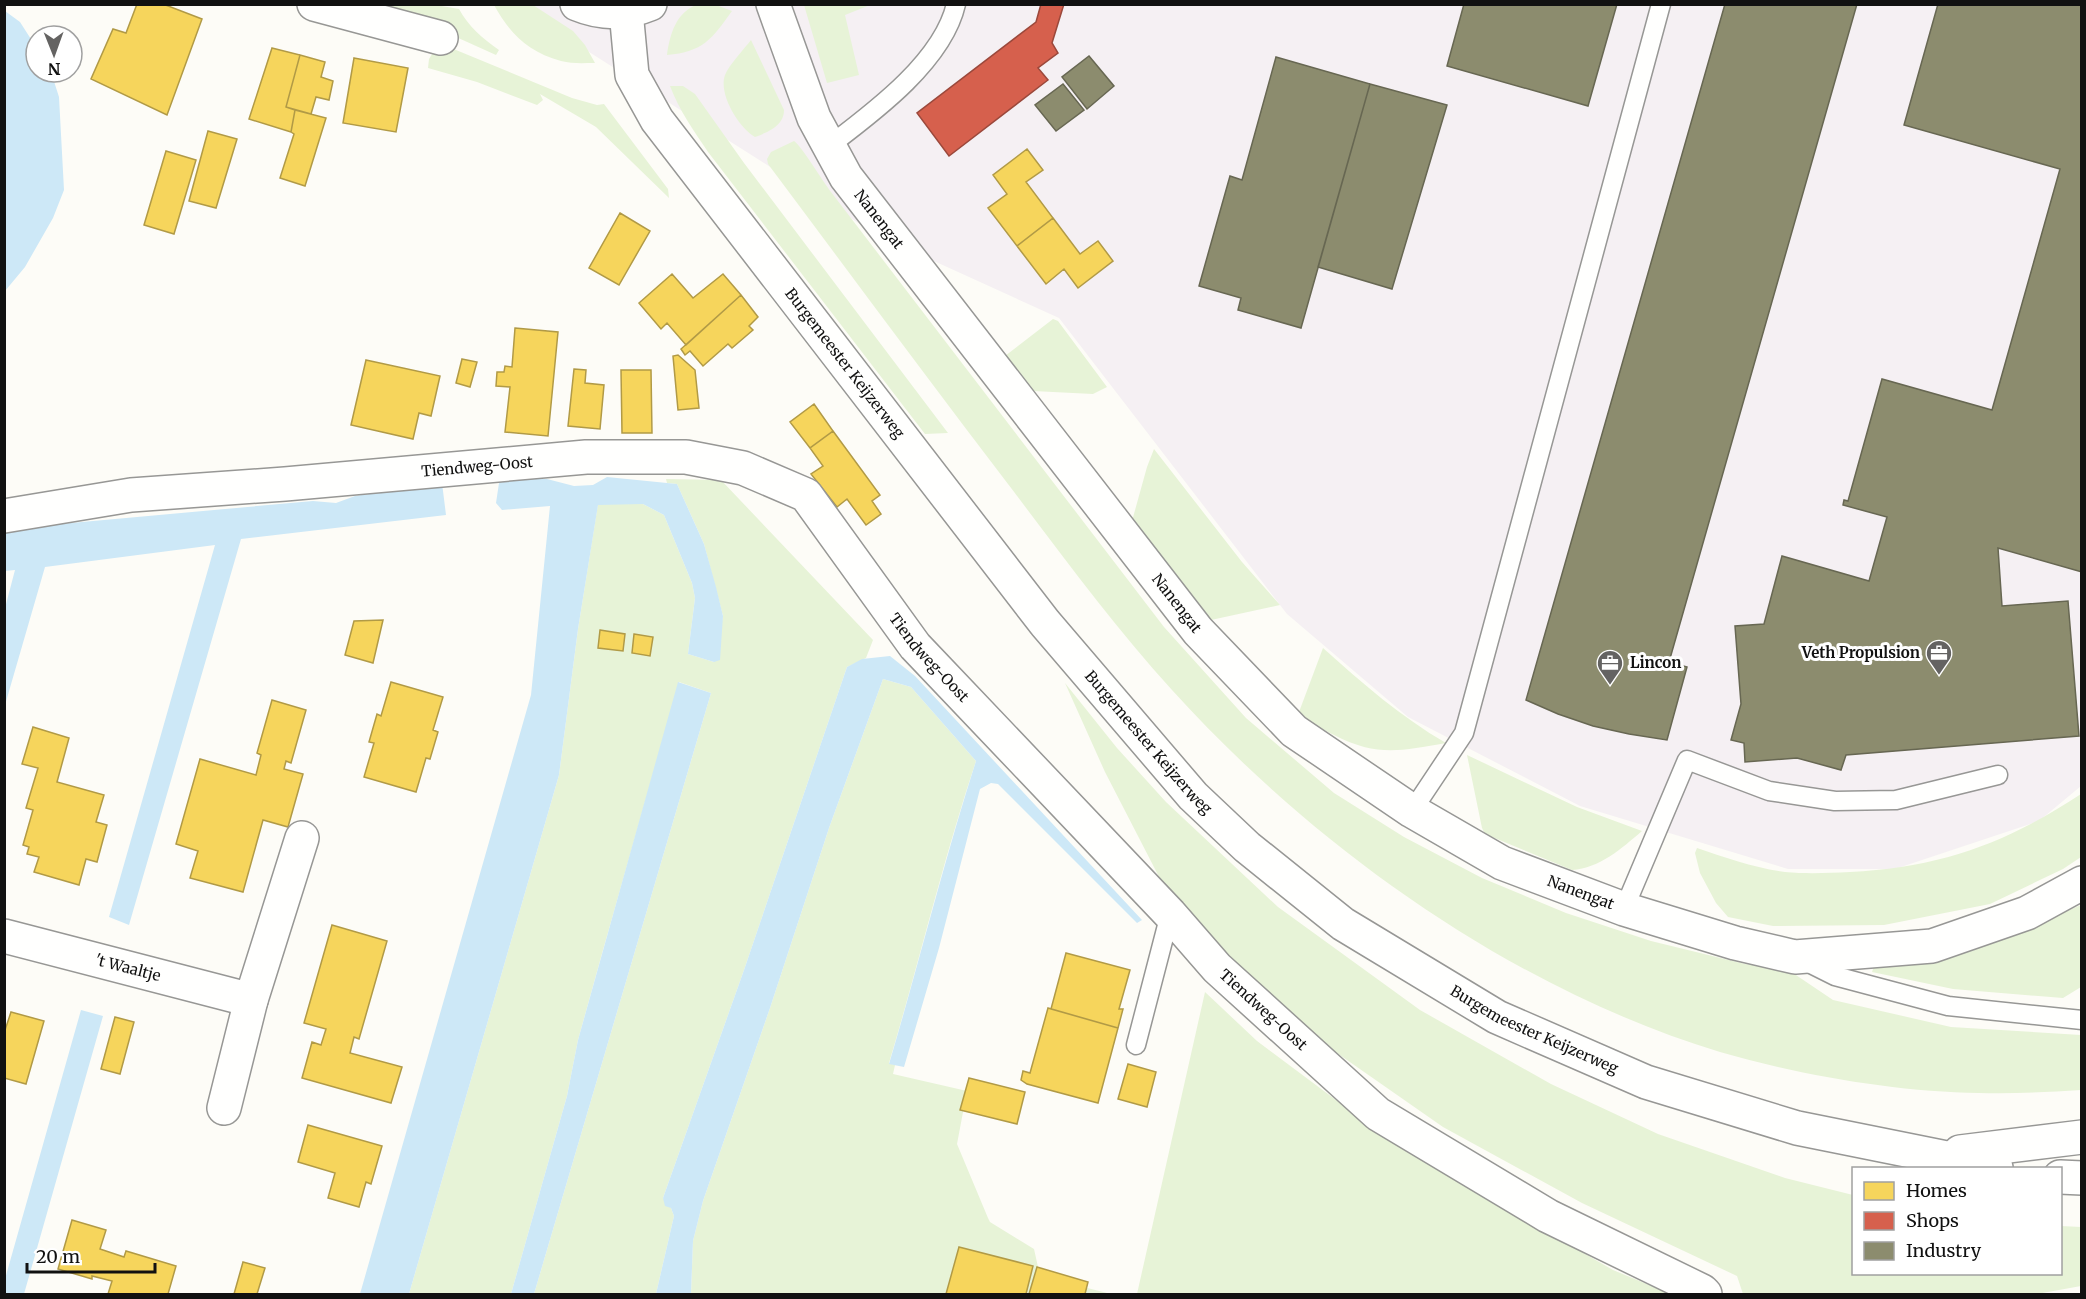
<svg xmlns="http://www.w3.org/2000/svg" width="2086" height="1299" font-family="Merriweather,serif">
	<rect width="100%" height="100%" fill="#fdfcf7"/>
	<path fill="#f5f0f3" d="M 515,5 L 2081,5 L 2081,786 L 2039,821 L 1895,869 L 1788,869 L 1580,806 L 1408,717 L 1287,614 L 1059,318 L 879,236 Z"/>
	<path fill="#e7f3d7" d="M 698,4 L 716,5 L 732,11 C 712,39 703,52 667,55 C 670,34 676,12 698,4 Z
		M 365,5 L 436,5 L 459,9 C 469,27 482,38 499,50 L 496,55 L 445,32 Z
		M 494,5 L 533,5 L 573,31 L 585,45 L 595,63 C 584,63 572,64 561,61 C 528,52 510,34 494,5 Z
		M 804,5 L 870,5 L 845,15 L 859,75 L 827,83 Z
		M 751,40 L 784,110 C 784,126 768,132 755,137 C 739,128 718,94 725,75 C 729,65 744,49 751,40 Z
		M 439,43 L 572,98 L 597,105 L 604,104 L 668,189 L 669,198 L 596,127 L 540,94 L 543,100 L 537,105 L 477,82 L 428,68 L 429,59 Z
		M 670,86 L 683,86 L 695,94 L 744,163 L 948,433 L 925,434 L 708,152 C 694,131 679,110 670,86 Z
		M 794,141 C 800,144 824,183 831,192 L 1164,627 L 1246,718 L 1334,793 L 1404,837 L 1482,878 L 1566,913 L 1651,941 L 1745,964 L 1787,969 L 1833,1000 L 1951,1027 L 2081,1035 L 2081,1090 C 2047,1092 2014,1094 1979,1093 C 1897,1092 1799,1075 1720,1052 C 1513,989 1316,849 1172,690 C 1113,625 1061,554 1008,484 C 927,378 848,271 768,164 L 767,159 L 771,152 Z
		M 1053,319 L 1058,321 L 1107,387 L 1093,394 L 1033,391 L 1005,356 Z
		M 1154,449 L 1242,562 L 1280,605 L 1211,620 L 1132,521 L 1147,467 Z
		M 666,479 L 721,480 L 873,640 L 866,658 L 847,667 L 744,970 L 663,1198 L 671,1208 L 674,1216 L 656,1294 L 534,1294 L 711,693 L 679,682 L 603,950 L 578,1040 L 567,1096 L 511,1294 L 409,1294 L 559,775 L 578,629 L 598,504 L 643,504 L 664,515 L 692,583 L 695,598 L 688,654 L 714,662 L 723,616 L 704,544 L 677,484 L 667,483 Z
		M 1323,648 C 1362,683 1401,717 1446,743 C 1400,751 1377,757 1334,735 C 1320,728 1310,722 1299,712 Z
		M 883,679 L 911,687 L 976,761 C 943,860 919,963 889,1063 L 895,1065 L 893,1074 L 967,1091 L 957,1144 L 988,1218 L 990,1222 L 1034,1249 L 1040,1276 L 1111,1294 L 691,1294 L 693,1241 L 703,1201 L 770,1008 L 829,828 Z
		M 1065,683 L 1117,748 L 1166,802 L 1278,907 L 1420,1010 L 1551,1084 L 1658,1134 L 1785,1178 L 1853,1195 L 1854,1274 L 2060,1274 L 2061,1226 L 2081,1227 L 2081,1286 L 2037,1294 L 1743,1294 L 1737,1276 L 1582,1203 L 1443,1127 L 1281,1014 L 1173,904 L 1105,772 Z
		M 1467,755 L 1577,807 L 1642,831 C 1621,849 1600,868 1572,870 L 1485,834 L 1482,828 Z
		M 2081,794 L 2081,857 L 2063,869 L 1990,904 L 1884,925 L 1773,926 L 1728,917 L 1716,903 L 1700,873 L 1695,853 L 1697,848 C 1726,858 1755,868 1785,872 C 1807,874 1828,873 1850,872 C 1941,867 2005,844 2081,794 Z
		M 2081,905 L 2081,987 L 2063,998 L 1953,989 L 1872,972 L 1874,966 L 1972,951 Z
		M 1205,992 L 1257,1041 L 1340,1103 L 1395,1141 L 1462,1183 L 1613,1270 L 1671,1294 L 1137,1294 Z"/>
	<path fill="#cde8f7" d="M 5,11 L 20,22 L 36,47 L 36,72 L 51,72 L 59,97 L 64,190 L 53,218 L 25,267 L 5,291 Z
		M 504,477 L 547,479 L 574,486 L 593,485 L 607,477 L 677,484 L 704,544 L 716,587 L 723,616 L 720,660 L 714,662 L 688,654 L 695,598 L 692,583 L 664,515 L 643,504 L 598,505 L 578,629 L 559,775 L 409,1294 L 360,1294 L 531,695 L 550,506 L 502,510 L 496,503 L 499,483 Z
		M 442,483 L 446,515 L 241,539 L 129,925 L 109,917 L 215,545 L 45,567 L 5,705 L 5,608 L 15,570 L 5,571 L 5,529 L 313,501 L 336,503 L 355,496 Z
		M 890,656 L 915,676 L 1142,920 L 1137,923 L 998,784 L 991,783 L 980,789 L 939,948 L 904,1067 L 889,1064 C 919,963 944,861 976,761 L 911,687 L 883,679 L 829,828 L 770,1008 L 703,1201 L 693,1241 L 691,1294 L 656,1294 L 674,1216 L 671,1208 L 665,1206 L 663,1198 L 744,970 L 847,667 L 862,659 Z
		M 678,682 L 711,693 L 534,1294 L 511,1294 L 567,1096 L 578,1040 Z
		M 81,1010 L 103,1016 L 24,1294 L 5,1294 L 5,1279 Z"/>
	<path fill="#f6d55c" stroke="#b19a46" stroke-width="1.5" d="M 137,4 L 163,4 L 202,19 L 167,115 L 91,79 L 113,29 L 126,33 Z
		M 272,48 L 300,55 L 286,107 L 295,110 L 291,132 L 249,119 Z
		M 300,55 L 325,62 L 321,77 L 333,81 L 329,100 L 316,97 L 311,114 L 286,107 Z
		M 354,58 L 408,68 L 396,132 L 343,123 Z
		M 295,110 L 326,118 L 305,186 L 280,178 L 294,134 L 291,132 Z
		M 208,131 L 237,139 L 216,208 L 189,201 Z
		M 1027,149 L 1043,170 L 1026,182 L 1053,218 L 1017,246 L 988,208 L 1007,194 L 993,175 Z
		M 166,151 L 196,160 L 174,234 L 144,225 Z
		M 620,213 L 650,231 L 619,285 L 589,268 Z
		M 1053,218 L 1080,254 L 1098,241 L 1113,261 L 1078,288 L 1064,269 L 1046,284 L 1017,246 Z
		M 672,274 L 693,298 L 723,274 L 741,295 L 686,345 L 667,323 L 661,329 L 639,303 Z
		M 741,295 L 758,317 L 749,326 L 753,330 L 732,348 L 728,344 L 703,366 L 690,351 L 685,355 L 681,349 Z
		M 515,328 L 558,332 L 548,436 L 505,432 L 510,387 L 496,386 L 497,372 L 504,372 L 505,366 L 512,367 Z
		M 678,355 L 695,370 L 699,408 L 678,410 L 673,356 Z
		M 462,359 L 477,362 L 470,387 L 456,383 Z
		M 366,360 L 440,376 L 431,416 L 419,413 L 413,439 L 351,425 Z
		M 574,369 L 586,370 L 585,383 L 604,385 L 600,429 L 568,426 Z
		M 621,370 L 651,370 L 652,433 L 622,433 Z
		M 814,404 L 833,431 L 810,448 L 790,422 Z
		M 833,431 L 880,495 L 872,501 L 881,514 L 866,525 L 847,499 L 837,507 L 811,474 L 823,466 L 810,448 Z
		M 383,620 L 373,663 L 345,655 L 354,621 Z
		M 600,630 L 625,634 L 623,651 L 598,648 Z
		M 634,634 L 653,637 L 650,656 L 632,653 Z
		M 391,682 L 443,697 L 433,730 L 438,732 L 430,759 L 426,758 L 416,792 L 364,777 L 374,743 L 369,742 L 377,714 L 381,716 Z
		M 272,700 L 306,710 L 291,763 L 286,761 L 284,769 L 303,774 L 288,827 L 263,820 L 243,892 L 190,878 L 198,851 L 176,844 L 200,759 L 256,775 L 261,755 L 257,753 Z
		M 33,727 L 69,738 L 57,782 L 104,795 L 96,822 L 107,825 L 97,862 L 86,859 L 79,885 L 34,872 L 39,857 L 27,854 L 29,847 L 23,845 L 33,810 L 26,808 L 38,768 L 22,764 Z
		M 332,925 L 387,941 L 359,1039 L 354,1037 L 350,1053 L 402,1067 L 391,1103 L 302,1078 L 312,1042 L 321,1045 L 326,1029 L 304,1023 Z
		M 1066,953 L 1130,970 L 1119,1009 L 1123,1009 L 1118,1028 L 1051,1009 Z
		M 1048,1008 L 1118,1028 L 1098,1103 L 1027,1084 L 1021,1080 L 1023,1071 L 1030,1073 Z
		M 11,1012 L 44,1021 L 26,1084 L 4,1078 L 4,1033 Z
		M 115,1017 L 134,1022 L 120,1074 L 101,1069 Z
		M 1128,1064 L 1156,1072 L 1147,1107 L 1118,1099 Z
		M 969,1078 L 1025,1092 L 1017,1124 L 960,1110 Z
		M 308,1125 L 382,1146 L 371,1184 L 366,1182 L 359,1207 L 328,1198 L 335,1173 L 298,1162 Z
		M 72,1220 L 106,1230 L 100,1249 L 124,1257 L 126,1251 L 176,1266 L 168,1294 L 171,1294 L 108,1294 L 112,1281 L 92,1276 L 92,1279 L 58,1269 Z
		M 959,1247 L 1033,1266 L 1026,1294 L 946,1294 Z
		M 243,1262 L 265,1268 L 257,1294 L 234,1294 Z
		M 1037,1267 L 1088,1282 L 1085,1294 L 1029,1294 Z"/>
	<path fill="#d6604d" stroke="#9b483b" stroke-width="1.5" d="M 1041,4 L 1064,4 L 1052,43 L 1058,53 L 1038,68 L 1048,80 L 949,156 L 917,113 L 1036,22 Z"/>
	<path fill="#8c8c6e" stroke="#676752" stroke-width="1.5" d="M 1464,4 L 1617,4 L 1588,106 L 1447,66 Z
		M 1725,4 L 1857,4 L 1669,662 L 1687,667 L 1667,740 L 1629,734 L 1593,726 L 1558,714 L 1526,700 Z
		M 1938,4 L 2082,4 L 2082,572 L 1998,548 L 2002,606 L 2068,601 L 2079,736 L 1846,755 L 1841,770 L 1797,758 L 1745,762 L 1744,743 L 1731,740 L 1741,704 L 1735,626 L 1764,624 L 1782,556 L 1869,581 L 1887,517 L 1843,505 L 1844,500 L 1848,501 L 1882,379 L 1992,410 L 2060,169 L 1904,125 Z
		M 1089,56 L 1114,86 L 1087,109 L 1062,77 Z
		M 1276,57 L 1370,84 L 1301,328 L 1238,310 L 1241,298 L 1199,286 L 1230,176 L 1242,180 Z
		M 1063,84 L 1084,110 L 1056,131 L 1035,105 Z
		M 1370,84 L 1447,105 L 1392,289 L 1318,267 Z"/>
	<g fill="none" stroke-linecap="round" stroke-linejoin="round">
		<g stroke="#979795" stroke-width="21">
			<path id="service" d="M 829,146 C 874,112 943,61 956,4
				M 1412,811 L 1464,733 L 1661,4
				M 1624,909 L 1687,760 L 1769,791 L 1835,801 L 1896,800 L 1998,775
				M 1805,961 L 1835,976 L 1948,1006 L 2082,1020
				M 1136,1045 L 1170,914"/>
		</g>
		<g stroke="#979795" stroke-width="36">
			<g id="minor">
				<path d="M 314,4 L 441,38"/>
				<path id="s1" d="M 773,4 L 814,118 L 846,177 L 1198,631 L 1294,731 L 1412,811 L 1502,863 L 1624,909 L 1735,943 L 1795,957 L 1932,946 L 2027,913 L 2082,883"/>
				<path id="s2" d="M 4,516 L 131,495 L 285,484 L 586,457 L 686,457 L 743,468 L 806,495 L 915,646 L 1170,914 L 1217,968 L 1378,1114 L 1548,1216 L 1702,1291 L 1705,1294"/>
				<path id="s3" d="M 4,936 L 251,1000"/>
				<path d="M 224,1108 L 251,1000 L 302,838"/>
			</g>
		</g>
		<g stroke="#979795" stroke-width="36">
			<g id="tertiary">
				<path d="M 577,4 C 601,14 626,14 650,4"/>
				<path id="s4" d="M 626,11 L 632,75 L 657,120 L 1045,623 L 1193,796 L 1247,847 L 1343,924 L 1497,1017 L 1646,1082 L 1797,1128 L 1996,1168"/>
				<path d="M 1960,1152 L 2082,1137"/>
				<path d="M 2060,1177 L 2082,1178"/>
			</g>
		</g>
		<use href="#service" stroke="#fffffe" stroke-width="18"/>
		<use href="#minor" stroke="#fffffe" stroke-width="33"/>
		<use href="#tertiary" stroke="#fffffe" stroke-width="33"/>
	</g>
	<defs>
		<g id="office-pin" transform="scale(1.35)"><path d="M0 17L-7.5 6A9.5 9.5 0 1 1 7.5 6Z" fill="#646362" stroke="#fff"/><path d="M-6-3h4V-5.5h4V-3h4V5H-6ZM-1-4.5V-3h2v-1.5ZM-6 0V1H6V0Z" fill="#fff"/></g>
	</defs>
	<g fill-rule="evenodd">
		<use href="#office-pin" x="1939" y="653"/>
		<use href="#office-pin" x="1610" y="663"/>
	</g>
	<g text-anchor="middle" stroke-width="6" stroke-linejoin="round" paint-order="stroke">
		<g font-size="15" fill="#111" stroke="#fff">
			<text dy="5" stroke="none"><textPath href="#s1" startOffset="242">Nanengat</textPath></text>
			<text dy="5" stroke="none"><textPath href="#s4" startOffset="423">Burgemeester Keijzerweg</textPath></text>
			<text dy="5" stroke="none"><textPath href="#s2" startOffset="476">Tiendweg-Oost</textPath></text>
			<text dy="5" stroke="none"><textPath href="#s1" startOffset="728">Nanengat</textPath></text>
			<text dy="5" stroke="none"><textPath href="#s2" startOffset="1016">Tiendweg-Oost</textPath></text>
			<text dy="5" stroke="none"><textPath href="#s4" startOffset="909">Burgemeester Keijzerweg</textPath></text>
			<text dy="5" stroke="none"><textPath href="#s1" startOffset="1232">Nanengat</textPath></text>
			<text dy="5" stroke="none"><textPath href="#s3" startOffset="128">'t Waaltje</textPath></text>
			<text dy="5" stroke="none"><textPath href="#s2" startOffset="1502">Tiendweg-Oost</textPath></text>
			<text dy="5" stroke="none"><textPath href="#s4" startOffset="1395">Burgemeester Keijzerweg</textPath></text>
		</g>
		<g font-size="15" font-weight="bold" fill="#111" stroke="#fff" text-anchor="end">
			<text x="1920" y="658">Veth Propulsion</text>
			<text x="1630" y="668" text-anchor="start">Lincon</text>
		</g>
	</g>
	<rect width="2086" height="1299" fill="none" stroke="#111111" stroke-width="12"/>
	<rect x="1852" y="1167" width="210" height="108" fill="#ffffff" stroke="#a0a0a0" stroke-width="1.5"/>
	<rect x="1864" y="1182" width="30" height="18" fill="#f6d55c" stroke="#a0a0a0" stroke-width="1.5"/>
	<text x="1906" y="1197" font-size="18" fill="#111111">Homes</text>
	<rect x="1864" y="1212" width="30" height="18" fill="#d6604d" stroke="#a0a0a0" stroke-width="1.5"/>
	<text x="1906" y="1227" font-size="18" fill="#111111">Shops</text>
	<rect x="1864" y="1242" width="30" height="18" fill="#8c8c6e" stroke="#a0a0a0" stroke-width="1.5"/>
	<text x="1906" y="1257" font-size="18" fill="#111111">Industry</text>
	<g transform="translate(54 54) rotate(179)"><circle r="28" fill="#ffffff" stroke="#a0a0a0" stroke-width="1.5"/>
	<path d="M0-4.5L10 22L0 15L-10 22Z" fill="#646362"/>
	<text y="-9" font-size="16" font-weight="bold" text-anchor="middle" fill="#111111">N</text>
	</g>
	<path d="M27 1263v9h128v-9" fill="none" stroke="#111111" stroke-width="3"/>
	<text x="36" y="1263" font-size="18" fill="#111111" stroke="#ffffff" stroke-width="4.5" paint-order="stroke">20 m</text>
</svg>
